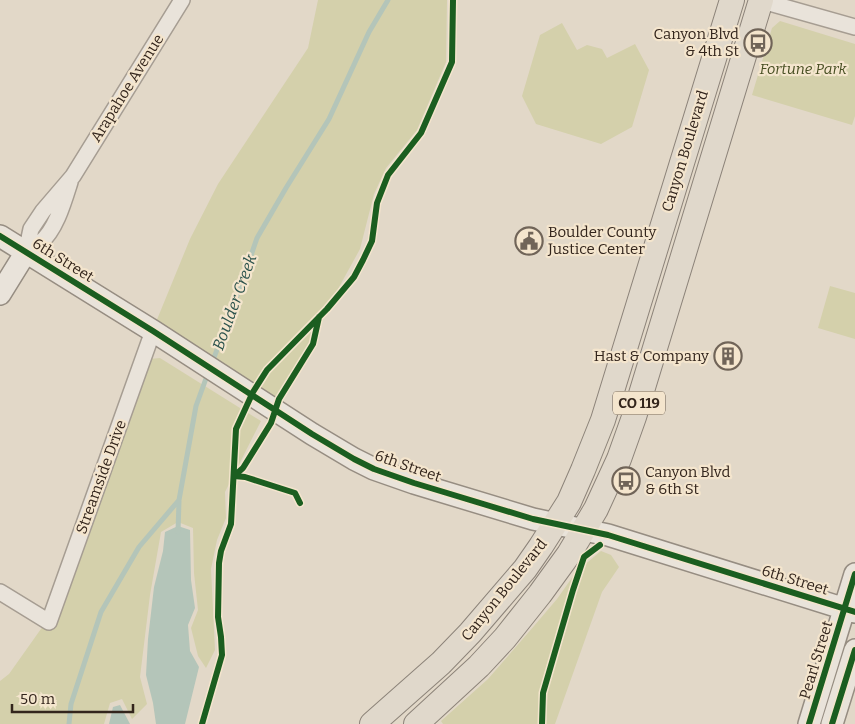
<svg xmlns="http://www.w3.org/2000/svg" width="855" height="724" font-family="Bitter,serif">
	<rect width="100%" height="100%" fill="#e2d8c8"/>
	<path fill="#d4d0ab" d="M 318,0 L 447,0 L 446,62 L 417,130 L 386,168 L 374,194 L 360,249 L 327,309 L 313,344 L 279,399 L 156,322 L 190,239 L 218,184 L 308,48 Z
		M 780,21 L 855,44 L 855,116 L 852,125 L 752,95 L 772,28 Z
		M 562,23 L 577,50 L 587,45 L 602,49 L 607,58 L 635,44 L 649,70 L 632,127 L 601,144 L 536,124 L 522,96 L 540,35 Z
		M 830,286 L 855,293 L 855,339 L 818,328 Z
		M 160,358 L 261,421 L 225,492 L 226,518 L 217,540 L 211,569 L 215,650 L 206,668 L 198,656 L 191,628 L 198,610 L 194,573 L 193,528 L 178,522 L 161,532 L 150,595 L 140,677 L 147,704 L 132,719 L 122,699 L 110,703 L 104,724 L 0,724 L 0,681 L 9,674 L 70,588 L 118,446 L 149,359 Z
		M 601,551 L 611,555 L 619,567 L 602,592 L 555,724 L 443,724 L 441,721 L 488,679 L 534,626 L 557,599 L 576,572 Z"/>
	<path fill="#b4c5b9" d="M 178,526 L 190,530 L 191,580 L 195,608 L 188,625 L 190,651 L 199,667 L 185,724 L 156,724 L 153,703 L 146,675 L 148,639 L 154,587 L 163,551 L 165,532 Z
		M 120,705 L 130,724 L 109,724 L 113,707 Z"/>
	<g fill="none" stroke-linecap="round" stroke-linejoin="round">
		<path stroke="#b4c5b9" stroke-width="5" d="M 212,363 L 237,296 L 257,238 L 286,188 L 329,119 L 369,32 L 388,0
			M 178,532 L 179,501
			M 69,724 L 71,704 L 101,612 L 139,547 L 179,500 L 196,406 L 208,373"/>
		<g stroke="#a69d92" stroke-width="18">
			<path id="street" d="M 759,0 L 855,27
				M 26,252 L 31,229 L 43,211 L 73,176 L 182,0
				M 26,252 C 31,249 36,246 40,243 C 56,230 64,201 70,182
				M 0,592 L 49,622 L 153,331"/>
		</g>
		<g stroke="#968d82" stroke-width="24">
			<path id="secondary" d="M 0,236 L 153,331 L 312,434 L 354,459 L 374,469 L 414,483 L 533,519 L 608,535 L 855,612
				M 0,294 L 26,252
				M 809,724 L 855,574
				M 832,724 L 855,650"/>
		</g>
		<g stroke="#8c8379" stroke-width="26">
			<path id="primary" d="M 372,724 L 441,663 L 470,633 L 525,569 L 541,546 L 569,502 L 583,470 L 603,420 L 732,0
				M 416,724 L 479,666 L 505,638 L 540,594 L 569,554 L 596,509 L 619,459 L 634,417 L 761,0"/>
		</g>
		<use href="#street" stroke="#e9e3da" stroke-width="15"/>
		<use href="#secondary" stroke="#e9e3da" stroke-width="21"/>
		<use href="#primary" stroke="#e0d8cb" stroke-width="24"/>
		<g stroke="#f4e5cd" stroke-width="9">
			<path id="cycleway" d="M 0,236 L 153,331 L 312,434 L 354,459 L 374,469 L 414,483 L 533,519 L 608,535 L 855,612
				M 234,476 L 243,468 L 271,423 L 279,399 L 313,344 L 319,317
				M 234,476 L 245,477 L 295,493 L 300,503
				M 202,724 L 222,655 L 221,637 L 218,617 L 219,563 L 221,551 L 231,524 L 236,429 L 253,392 L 267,370 L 327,309 L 354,277 L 363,260 L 372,241 L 377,203 L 388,175 L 421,133 L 452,62 L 453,0
				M 542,724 L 543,693 L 573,590 L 584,557 L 600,545
				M 809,724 L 855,574
				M 832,724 L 855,650"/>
		</g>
		<use href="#cycleway" stroke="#1b5e20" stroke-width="6"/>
	</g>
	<defs>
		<g id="bus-ring" transform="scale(1.4375)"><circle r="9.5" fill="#f4e5cd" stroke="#706458" stroke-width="1.5"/><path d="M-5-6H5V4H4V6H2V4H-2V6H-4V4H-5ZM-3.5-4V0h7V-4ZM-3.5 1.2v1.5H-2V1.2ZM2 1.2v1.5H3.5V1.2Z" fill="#706458"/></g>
		<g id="civic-ring" transform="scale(1.4375)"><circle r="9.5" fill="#f4e5cd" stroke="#706458" stroke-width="1.5"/><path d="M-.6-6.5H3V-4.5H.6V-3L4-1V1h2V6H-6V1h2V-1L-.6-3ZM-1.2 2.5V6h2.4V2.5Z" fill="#706458"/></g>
		<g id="building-ring" transform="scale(1.4375)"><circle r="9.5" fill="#f4e5cd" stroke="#706458" stroke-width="1.5"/><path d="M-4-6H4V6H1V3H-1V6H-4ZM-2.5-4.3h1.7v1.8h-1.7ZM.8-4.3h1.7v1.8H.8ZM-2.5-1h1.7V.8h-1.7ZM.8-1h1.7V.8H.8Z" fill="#706458"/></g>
	</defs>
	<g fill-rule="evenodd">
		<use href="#bus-ring" x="758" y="43"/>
		<use href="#civic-ring" x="529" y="241"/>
		<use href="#building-ring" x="728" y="356"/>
		<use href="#bus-ring" x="626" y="481"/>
	</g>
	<g text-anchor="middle" stroke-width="4.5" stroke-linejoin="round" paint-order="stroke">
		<rect fill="#f4e5cd" stroke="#6d5f51" stroke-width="1" x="613" y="391.5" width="52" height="23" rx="4"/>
		<g font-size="14" font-weight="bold" fill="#33251c">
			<text x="639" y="408">CO 119</text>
		</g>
		<g font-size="15" fill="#33251c" stroke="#f4e5cd" text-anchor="end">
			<text x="739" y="39">Canyon Blvd<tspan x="739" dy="17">&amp; 4th St</tspan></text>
			<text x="548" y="237" text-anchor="start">Boulder County<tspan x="548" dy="17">Justice Center</tspan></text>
			<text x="709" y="361">Hast &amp; Company</text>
			<text x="645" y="477" text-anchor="start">Canyon Blvd<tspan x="645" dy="17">&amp; 6th St</tspan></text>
		</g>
		<g font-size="15" font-style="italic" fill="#484f23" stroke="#f4e5cd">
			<text x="803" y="74">Fortune Park</text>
		</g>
		<g font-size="15" fill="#33251c" stroke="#f4e5cd">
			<text transform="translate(127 88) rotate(-58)" y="5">Arapahoe Avenue</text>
			<text transform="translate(685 151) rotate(-73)" y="5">Canyon Boulevard</text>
			<text transform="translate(63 260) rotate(32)" y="5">6th Street</text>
			<text transform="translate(408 466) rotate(19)" y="5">6th Street</text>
			<text transform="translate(101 477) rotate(-70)" y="5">Streamside Drive</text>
			<text transform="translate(795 580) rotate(17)" y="5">6th Street</text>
			<text transform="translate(504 590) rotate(-51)" y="5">Canyon Boulevard</text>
			<text transform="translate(816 660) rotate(-73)" y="5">Pearl Street</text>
		</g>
		<g font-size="16" font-style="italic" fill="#2b524c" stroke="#f4e5cd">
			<text transform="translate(234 302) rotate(-70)" y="6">Boulder Creek</text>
		</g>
	</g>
	<path d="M12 704v8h121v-8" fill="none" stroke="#33251c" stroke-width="2.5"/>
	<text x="20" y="704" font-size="15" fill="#33251c" stroke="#f4e5cd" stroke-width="4" paint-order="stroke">50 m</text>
</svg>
